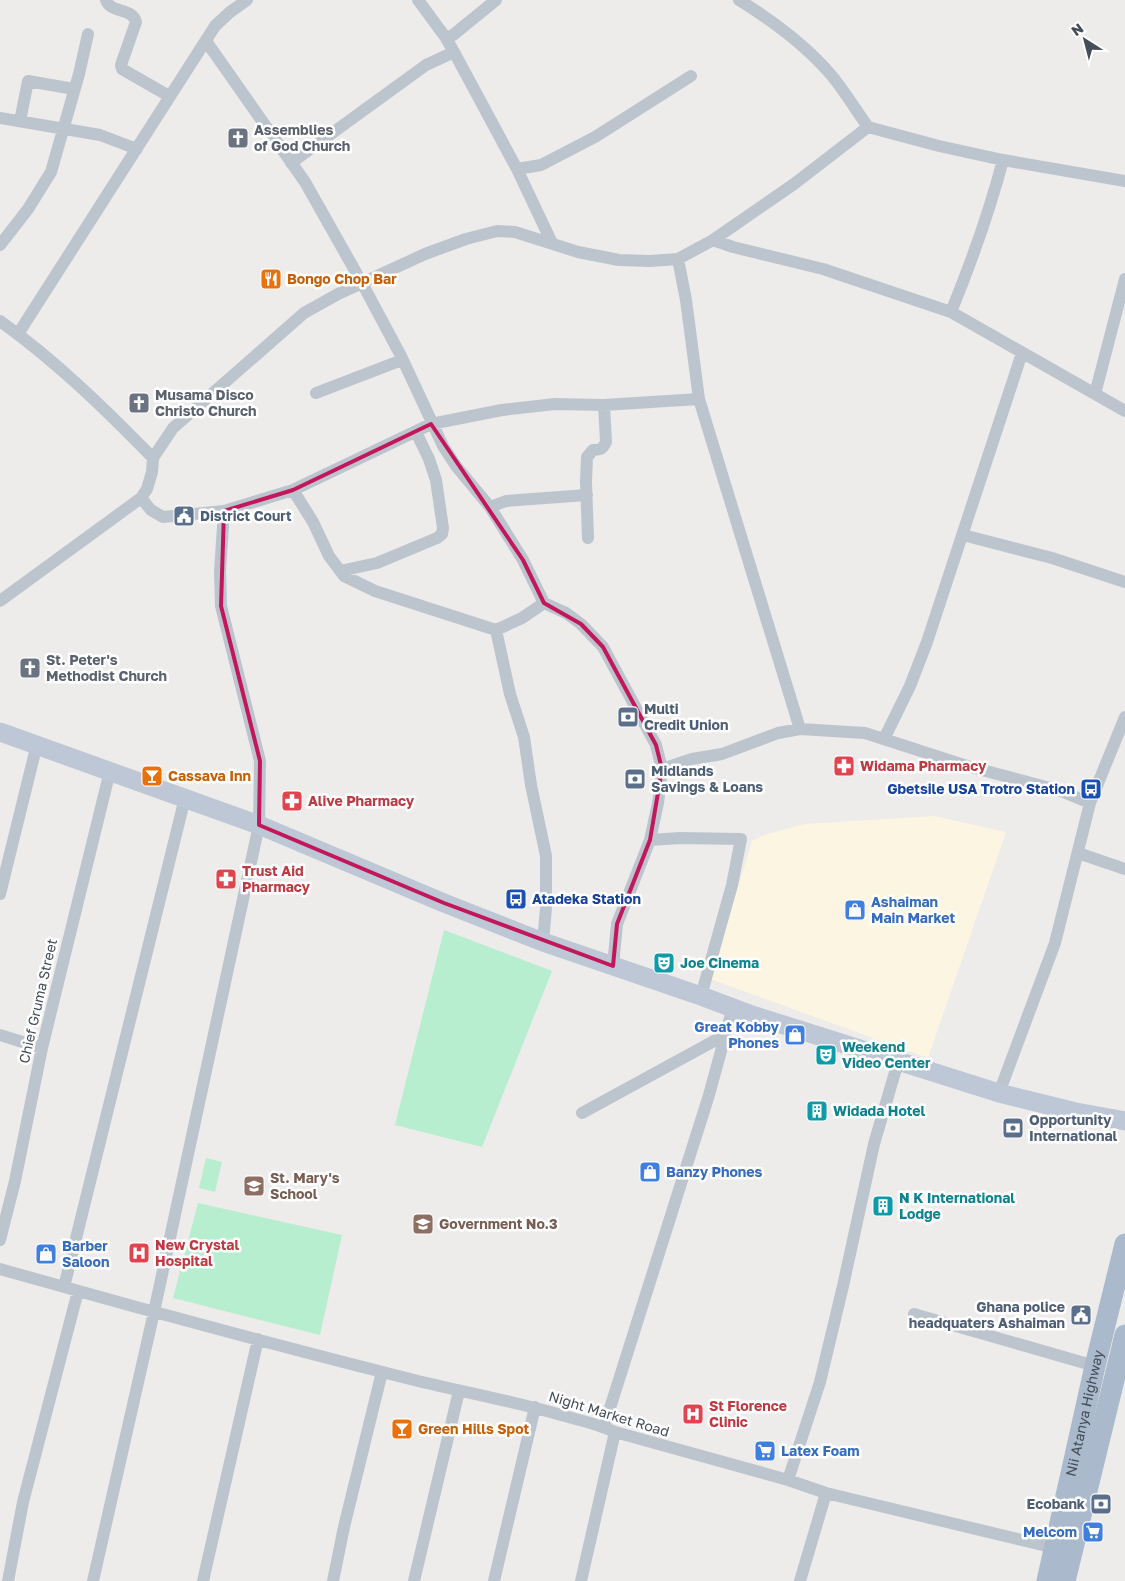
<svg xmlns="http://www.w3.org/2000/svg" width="1125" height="1581" font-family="'Golos Text',sans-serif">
	<rect width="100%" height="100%" fill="#eeebeb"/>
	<path fill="#fbf5e2" d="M 934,816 L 1006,832 L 928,1058 L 710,979 L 752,841 L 764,835 L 804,824 Z"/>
	<path fill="#b7eecf" d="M 444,930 L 552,971 L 482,1147 L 395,1125 Z
		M 206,1158 L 222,1162 L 215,1192 L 199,1188 Z
		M 198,1203 L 342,1235 L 320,1335 L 173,1298 Z"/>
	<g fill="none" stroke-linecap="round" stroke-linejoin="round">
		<path stroke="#bcc5ce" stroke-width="12" d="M 106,0 C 111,14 132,7 136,22 L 121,65 L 122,69 L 169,96
			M 418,0 L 446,38 L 454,52 L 517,169 L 552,243
			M 739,0 C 773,21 806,45 832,76 C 845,92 856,110 868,127
			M 446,38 L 453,35 L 496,0
			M 206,41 L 305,182 L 362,283 L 401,356 L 443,446 L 456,466 L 490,507 L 523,560 L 544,603 L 566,613 L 581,624 L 603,647 L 656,745 L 662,769 L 658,803 L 650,840 L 617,924 L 613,966
			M 0,118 L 100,135 L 137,149
			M 20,121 L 28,81 L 74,89
			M 1003,160 C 989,213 971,263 951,312 L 1125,411
			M 291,163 L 426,65 L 454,52
			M 517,169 L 541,165 L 595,137 L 691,76
			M 713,240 L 733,247 L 823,269 L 951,312
			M 0,245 L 28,209 L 51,172 L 79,74 L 88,34
			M 678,259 L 686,300 L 699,399 L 800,729
			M 0,321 C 56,361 105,409 153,458
			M 18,334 L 215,26 L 230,12 L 247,0
			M 316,393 L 402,360
			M 1095,394 L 1125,279
			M 293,490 L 313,522 L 329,556 L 344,576 L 375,591 L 496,630
			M 141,498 L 151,510 L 163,517 L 224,511 L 293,490 L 431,424 L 502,410 L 555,404 L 604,405 L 699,399
			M 490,507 L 506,501 L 587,495
			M 963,535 L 1052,558 L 1125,582
			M 588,538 L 586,482 L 587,457 L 593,450 C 600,450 603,449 606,442 L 604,405
			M 340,571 L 377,563 L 437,538 L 442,534 L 443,528 L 436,480 L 429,459 L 416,432
			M 0,601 L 141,498 L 147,489 L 152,472 L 153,458 L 173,428 L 304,313 L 338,294 L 425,254 L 466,239 L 497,231 L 515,232 L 578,252 L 619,260 L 650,261 L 678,259 L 713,240 L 794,184 L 868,127 L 939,146 L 1003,160 L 1125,181
			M 884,739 L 910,686 L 927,642 L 1022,353
			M 662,769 L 692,759 L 722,754 L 778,733 L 800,729 L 865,733 L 967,766 L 1061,791 L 1090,803
			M 650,840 L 680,838 L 741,839 L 732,885 L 701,996
			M 1078,853 L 1125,869
			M 0,894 L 37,744
			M 543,942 L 546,908 L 546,856 L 531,785 L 524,737 L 510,694 L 496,630 L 522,618 L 544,603
			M 0,1035 L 42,1048
			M 999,1093 L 1055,943 L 1090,803 L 1125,717
			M 582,1113 L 725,1035
			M 0,1240 L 15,1181 L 42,1048 L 110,771
			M 0,1269 C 137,1308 275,1345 414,1380 C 463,1392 513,1401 561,1415 C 579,1420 598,1424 615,1432 L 788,1480 L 826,1493 L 1055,1548
			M 64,1287 L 185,798
			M 914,1314 L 1095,1366
			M 604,1427 L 709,1095 L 733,1007
			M 788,1480 L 820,1382 L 843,1286 L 874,1144 L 898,1062
			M 8,1581 L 23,1502 L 78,1291
			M 93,1581 L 154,1312 L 259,825 L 260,761 L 221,606 L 220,571 L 224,511
			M 203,1581 L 258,1339
			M 333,1581 L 344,1527 L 382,1372
			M 414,1581 L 459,1391
			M 494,1581 L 535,1407
			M 581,1581 L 615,1432
			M 800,1581 L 826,1493"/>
		<path stroke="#bdc7d5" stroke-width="19" d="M 0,732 L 259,825 L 444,903 L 543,942 L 701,996 L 749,1014 L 999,1093 L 1076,1112 L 1125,1121"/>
		<g stroke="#aab9cb" stroke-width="21">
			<path id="s1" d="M 1047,1581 L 1095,1366 L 1125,1244"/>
			<path d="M 1065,1581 L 1125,1335"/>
		</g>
	</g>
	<path fill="none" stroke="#c2185b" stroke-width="4" stroke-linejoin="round" d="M 431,424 L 523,560 L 544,603 L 581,624 L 603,647 L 656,745 L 662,769 L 650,840 L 617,924 L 613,966 L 444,903 L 259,825 L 260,761 L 221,606 L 224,511 L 293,490 Z"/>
	<defs>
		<g id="church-square" transform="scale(1.125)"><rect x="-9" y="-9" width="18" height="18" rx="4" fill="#6b7280" stroke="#fff"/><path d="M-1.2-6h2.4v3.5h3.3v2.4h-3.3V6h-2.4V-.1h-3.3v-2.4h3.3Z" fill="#fff"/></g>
		<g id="restaurant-square" transform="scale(1.125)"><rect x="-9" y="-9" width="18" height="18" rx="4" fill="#e8710a" stroke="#fff"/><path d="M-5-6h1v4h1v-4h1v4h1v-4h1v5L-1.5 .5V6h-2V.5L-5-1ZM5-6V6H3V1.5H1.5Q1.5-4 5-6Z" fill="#fff"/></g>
		<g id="civic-square" transform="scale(1.125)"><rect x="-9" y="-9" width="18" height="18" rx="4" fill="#5c6f8a" stroke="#fff"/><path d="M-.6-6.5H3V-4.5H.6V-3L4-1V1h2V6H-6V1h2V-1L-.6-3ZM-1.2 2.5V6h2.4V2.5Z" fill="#fff"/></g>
		<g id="bank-square" transform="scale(1.125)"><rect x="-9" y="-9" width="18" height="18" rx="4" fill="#5c6f8a" stroke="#fff"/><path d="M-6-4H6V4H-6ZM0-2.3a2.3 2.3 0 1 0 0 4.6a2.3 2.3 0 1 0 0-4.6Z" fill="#fff"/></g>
		<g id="pharmacy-square" transform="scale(1.125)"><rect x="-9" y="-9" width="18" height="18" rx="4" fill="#e0444e" stroke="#fff"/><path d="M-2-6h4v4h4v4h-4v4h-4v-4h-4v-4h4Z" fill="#fff"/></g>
		<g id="bar-square" transform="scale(1.125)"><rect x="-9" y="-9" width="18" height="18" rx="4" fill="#e8710a" stroke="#fff"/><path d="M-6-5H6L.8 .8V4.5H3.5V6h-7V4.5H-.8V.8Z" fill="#fff"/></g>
		<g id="bus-square" transform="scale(1.125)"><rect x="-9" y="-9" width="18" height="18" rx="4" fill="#1a4fb4" stroke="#fff"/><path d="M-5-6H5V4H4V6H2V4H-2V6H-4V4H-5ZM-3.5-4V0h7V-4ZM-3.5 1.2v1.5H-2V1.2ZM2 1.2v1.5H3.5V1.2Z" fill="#fff"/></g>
		<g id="shop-square" transform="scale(1.125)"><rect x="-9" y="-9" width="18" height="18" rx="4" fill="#3f7fe0" stroke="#fff"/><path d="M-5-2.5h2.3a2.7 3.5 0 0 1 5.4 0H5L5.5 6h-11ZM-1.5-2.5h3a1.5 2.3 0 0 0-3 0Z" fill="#fff"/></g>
		<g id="theatre-square" transform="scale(1.125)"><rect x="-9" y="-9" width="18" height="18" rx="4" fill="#0f9aa8" stroke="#fff"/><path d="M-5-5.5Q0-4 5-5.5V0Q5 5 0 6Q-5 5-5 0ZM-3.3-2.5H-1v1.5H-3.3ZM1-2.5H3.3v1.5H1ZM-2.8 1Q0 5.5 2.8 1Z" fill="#fff"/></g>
		<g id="building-square" transform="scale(1.125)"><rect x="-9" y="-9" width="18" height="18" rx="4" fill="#0f9aa8" stroke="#fff"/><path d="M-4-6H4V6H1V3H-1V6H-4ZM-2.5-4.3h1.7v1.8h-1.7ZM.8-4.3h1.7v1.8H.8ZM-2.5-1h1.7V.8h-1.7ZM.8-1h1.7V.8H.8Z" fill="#fff"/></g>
		<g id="school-square" transform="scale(1.125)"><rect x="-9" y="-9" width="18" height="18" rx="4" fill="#8d6e63" stroke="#fff"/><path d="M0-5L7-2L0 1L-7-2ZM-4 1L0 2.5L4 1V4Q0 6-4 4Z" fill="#fff"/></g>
		<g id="hospital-square" transform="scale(1.125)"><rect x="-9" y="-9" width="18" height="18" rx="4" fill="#e0444e" stroke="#fff"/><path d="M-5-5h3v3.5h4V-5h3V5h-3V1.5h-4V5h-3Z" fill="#fff"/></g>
		<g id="supermarket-square" transform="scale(1.125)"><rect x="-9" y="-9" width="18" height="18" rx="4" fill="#3f7fe0" stroke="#fff"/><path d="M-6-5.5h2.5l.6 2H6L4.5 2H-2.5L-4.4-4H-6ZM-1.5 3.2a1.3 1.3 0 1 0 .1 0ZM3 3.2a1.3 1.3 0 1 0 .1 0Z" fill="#fff"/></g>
	</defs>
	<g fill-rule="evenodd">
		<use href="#church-square" x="238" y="138"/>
		<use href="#restaurant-square" x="271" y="279"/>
		<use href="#church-square" x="139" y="403"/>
		<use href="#civic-square" x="184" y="516"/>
		<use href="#church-square" x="30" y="668"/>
		<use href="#bank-square" x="628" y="717"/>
		<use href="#pharmacy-square" x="844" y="766"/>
		<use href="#bar-square" x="152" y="776"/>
		<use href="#bank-square" x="635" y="779"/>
		<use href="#bus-square" x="1091" y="789"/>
		<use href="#pharmacy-square" x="292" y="801"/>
		<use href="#pharmacy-square" x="226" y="879"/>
		<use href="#bus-square" x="516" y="899"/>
		<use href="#shop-square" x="855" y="910"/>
		<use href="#theatre-square" x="664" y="963"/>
		<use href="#shop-square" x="795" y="1035"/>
		<use href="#theatre-square" x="826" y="1055"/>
		<use href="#building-square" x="817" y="1111"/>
		<use href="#bank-square" x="1013" y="1128"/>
		<use href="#shop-square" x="650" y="1172"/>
		<use href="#school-square" x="254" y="1186"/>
		<use href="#building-square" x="883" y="1206"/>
		<use href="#school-square" x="423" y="1224"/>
		<use href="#hospital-square" x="139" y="1253"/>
		<use href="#shop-square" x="46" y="1254"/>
		<use href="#civic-square" x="1081" y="1315"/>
		<use href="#hospital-square" x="693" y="1414"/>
		<use href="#bar-square" x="402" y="1429"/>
		<use href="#supermarket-square" x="765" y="1451"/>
		<use href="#bank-square" x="1101" y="1504"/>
		<use href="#supermarket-square" x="1093" y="1532"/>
	</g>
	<g text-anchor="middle" stroke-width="5" stroke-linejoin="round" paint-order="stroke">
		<g font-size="14" font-weight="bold" fill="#5b616d" stroke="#fff" text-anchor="start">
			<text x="254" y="135">Assemblies<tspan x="254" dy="16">of God Church</tspan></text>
			<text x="155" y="400">Musama Disco<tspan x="155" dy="16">Christo Church</tspan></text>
			<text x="46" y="665">St. Peter's<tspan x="46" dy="16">Methodist Church</tspan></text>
		</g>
		<g font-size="14" font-weight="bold" fill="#c56008" stroke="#fff" text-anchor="start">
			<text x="287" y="284">Bongo Chop Bar</text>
			<text x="168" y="781">Cassava Inn</text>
			<text x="418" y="1434">Green Hills Spot</text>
		</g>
		<g font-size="14" font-weight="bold" fill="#4e5e75" stroke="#fff" text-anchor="start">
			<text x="200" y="521">District Court</text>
			<text x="644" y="714">Multi<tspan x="644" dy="16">Credit Union</tspan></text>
			<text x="651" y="776">Midlands<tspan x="651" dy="16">Savings &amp; Loans</tspan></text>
			<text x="1029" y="1125">Opportunity<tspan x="1029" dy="16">International</tspan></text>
			<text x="1065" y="1312" text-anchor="end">Ghana police<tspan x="1065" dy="16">headquaters Ashaiman</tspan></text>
			<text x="1085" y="1509" text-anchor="end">Ecobank</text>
		</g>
		<g font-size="14" font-weight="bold" fill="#be3a42" stroke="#fff" text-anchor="start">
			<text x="860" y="771">Widama Pharmacy</text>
			<text x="308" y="806">Alive Pharmacy</text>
			<text x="242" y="876">Trust Aid<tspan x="242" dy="16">Pharmacy</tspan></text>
			<text x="155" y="1250">New Crystal<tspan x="155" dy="16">Hospital</tspan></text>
			<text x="709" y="1411">St Florence<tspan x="709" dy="16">Clinic</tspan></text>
		</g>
		<g font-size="14" font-weight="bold" fill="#164399" stroke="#fff" text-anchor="end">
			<text x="1075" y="794">Gbetsile USA Trotro Station</text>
			<text x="532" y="904" text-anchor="start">Atadeka Station</text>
		</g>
		<g font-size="14" font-weight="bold" fill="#366cbe" stroke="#fff" text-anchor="start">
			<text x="871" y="907">Ashaiman<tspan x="871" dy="16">Main Market</tspan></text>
			<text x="779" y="1032" text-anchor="end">Great Kobby<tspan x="779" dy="16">Phones</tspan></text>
			<text x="666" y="1177">Banzy Phones</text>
			<text x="62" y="1251">Barber<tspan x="62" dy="16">Saloon</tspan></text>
			<text x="781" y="1456">Latex Foam</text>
			<text x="1077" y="1537" text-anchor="end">Melcom</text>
		</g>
		<g font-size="14" font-weight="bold" fill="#0d838f" stroke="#fff" text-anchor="start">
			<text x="680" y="968">Joe Cinema</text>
			<text x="842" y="1052">Weekend<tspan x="842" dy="16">Video Center</tspan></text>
			<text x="833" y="1116">Widada Hotel</text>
			<text x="899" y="1203">N K International<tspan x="899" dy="16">Lodge</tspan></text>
		</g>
		<g font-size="14" fill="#444d58" stroke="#fff">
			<text transform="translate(38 1001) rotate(-77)" y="5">Chief Gruma Street</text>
			<text dy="5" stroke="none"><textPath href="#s1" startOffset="172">Nii Atanya Highway</textPath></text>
			<text transform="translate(609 1414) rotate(17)" y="5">Night Market Road</text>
		</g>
		<g font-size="14" font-weight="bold" fill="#785e54" stroke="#fff" text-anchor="start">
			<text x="270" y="1183">St. Mary's<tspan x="270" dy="16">School</tspan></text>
			<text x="439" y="1229">Government No.3</text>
		</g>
	</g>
	<g transform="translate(1085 40) rotate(324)" stroke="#ffffff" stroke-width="4" paint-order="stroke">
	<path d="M0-4L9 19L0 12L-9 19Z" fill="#444d58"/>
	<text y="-8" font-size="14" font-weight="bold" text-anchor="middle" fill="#444d58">N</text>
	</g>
</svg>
